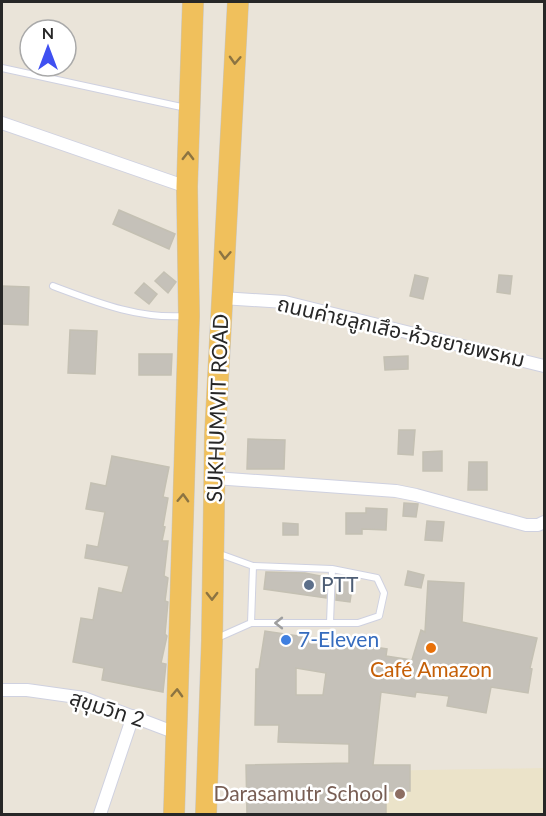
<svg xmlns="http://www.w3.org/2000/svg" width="546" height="816" font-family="Lato,'Noto Sans Thai',sans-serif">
	<rect width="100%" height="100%" fill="#eae4d9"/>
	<path fill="#ebe3c9" d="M 544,768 L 544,814 L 255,814 L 256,773 Z"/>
	<path fill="#c5c1b9" stroke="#c4c0b3" stroke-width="1.5" fill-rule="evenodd" d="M 119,210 L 175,234 L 169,249 L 113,224 Z
		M 164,272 L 176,282 L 168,293 L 155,281 Z
		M 415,275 L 428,278 L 423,299 L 410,296 Z
		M 499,275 L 512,276 L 510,294 L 497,292 Z
		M 144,283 L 157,294 L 149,304 L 135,293 Z
		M 2,286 L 29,287 L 28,325 L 2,324 Z
		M 70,330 L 97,331 L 95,374 L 68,373 Z
		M 139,354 L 172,354 L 171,375 L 139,375 Z
		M 408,356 L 408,369 L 385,370 L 384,357 Z
		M 399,430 L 415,430 L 413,455 L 398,454 Z
		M 248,439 L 285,440 L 284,469 L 247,469 Z
		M 442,451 L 442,471 L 423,471 L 423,452 Z
		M 112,456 L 169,467 L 163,497 L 168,498 L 163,526 L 165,527 L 162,541 L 168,541 L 164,576 L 168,578 L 165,601 L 168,602 L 165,634 L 167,636 L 161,663 L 166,664 L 163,692 L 102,680 L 104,668 L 73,662 L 81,618 L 93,620 L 99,588 L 122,593 L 129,566 L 85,558 L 87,545 L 98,547 L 105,512 L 86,509 L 91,483 L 106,486 Z
		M 469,462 L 487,462 L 487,490 L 468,490 Z
		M 404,503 L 418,504 L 416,517 L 403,516 Z
		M 366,508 L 387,509 L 386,530 L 362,529 L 362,534 L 346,534 L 346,513 L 366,513 Z
		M 427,521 L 444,522 L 442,541 L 425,540 Z
		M 283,523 L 298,524 L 298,535 L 283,535 Z
		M 408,571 L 424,575 L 421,588 L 405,585 Z
		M 266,572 L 305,573 L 326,577 L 326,598 L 264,589 Z
		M 337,578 L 353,581 L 350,602 L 336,600 Z
		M 428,581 L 464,583 L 462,622 L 537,638 L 530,668 L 532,669 L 528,693 L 491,687 L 486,713 L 447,706 L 449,696 L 416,692 L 415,697 L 381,692 L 373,765 L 410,765 L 410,791 L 386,791 L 386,814 L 247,814 L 246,765 L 349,763 L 349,744 L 278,742 L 279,725 L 255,725 L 256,669 L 259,669 L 265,631 L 387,649 L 386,656 L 412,660 L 421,630 L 425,632 ZM 296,668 L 326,673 L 323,695 L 296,695 Z"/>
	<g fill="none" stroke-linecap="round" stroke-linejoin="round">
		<g stroke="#cfd1e0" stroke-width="8">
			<path id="service" d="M 2,68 L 186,108
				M 53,286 C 96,302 137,319 185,316
				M 251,623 L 253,566
				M 330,623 L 358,623 L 379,616 L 384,593 L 377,578 L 332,569
				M 215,639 L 251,623 L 330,623 L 332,569 L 253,566 L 217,553"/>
		</g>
		<g stroke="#cfd1e0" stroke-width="14">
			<path id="minor" d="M 2,123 L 187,187
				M 222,298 L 285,302 L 544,366
				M 214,478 L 396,491 L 416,495 L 526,525 L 538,525 L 544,522
				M 2,690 L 27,690 L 84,698 L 176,733
				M 100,814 L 133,716"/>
		</g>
		<g stroke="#c7c7c7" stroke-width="22">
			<path id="trunk" d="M 174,814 L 189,316 L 187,187 L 193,2
				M 206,814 L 212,640 L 215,435 L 238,2"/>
		</g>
		<use href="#service" stroke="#fff" stroke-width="6"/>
		<use href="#minor" stroke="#fff" stroke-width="12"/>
		<use href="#trunk" stroke="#f0c05c" stroke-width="21"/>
	</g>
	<defs><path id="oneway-chevron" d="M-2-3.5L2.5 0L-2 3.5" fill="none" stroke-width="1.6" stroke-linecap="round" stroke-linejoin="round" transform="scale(1.5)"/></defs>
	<g stroke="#8c7442">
		<use href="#oneway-chevron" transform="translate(235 60) rotate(93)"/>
		<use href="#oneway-chevron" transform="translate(188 156) rotate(-89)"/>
		<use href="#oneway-chevron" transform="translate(225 255) rotate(93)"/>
		<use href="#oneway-chevron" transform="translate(183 498) rotate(-88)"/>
		<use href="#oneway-chevron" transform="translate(212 596) rotate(90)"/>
		<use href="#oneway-chevron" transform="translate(177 693) rotate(-88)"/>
	</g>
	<use stroke="#9e9e9e" href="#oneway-chevron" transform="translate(279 623) rotate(180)"/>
	<circle fill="#5c6f8a" stroke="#fff" stroke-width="2" cx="309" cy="585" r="6"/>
	<circle fill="#3f7fe0" stroke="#fff" stroke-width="2" cx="286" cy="640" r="6"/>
	<circle fill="#e8710a" stroke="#fff" stroke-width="2" cx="431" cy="648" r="6"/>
	<circle fill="#8d6e63" stroke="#fff" stroke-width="2" cx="400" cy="794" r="6"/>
	<g text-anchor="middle" stroke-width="5" stroke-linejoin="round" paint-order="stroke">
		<g font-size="21" fill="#272727" stroke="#fff">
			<text transform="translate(401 332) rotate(13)" y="7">ถนนค่ายลูกเสึอ-ห้วยยายพรหม</text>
			<text transform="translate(218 408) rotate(-88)" y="7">SUKHUMVIT ROAD</text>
			<text transform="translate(107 709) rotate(18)" y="7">สุขุมวิท 2</text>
		</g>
		<g font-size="21" fill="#4e5e75" stroke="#fff" text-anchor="start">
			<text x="321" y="592">PTT</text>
		</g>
		<g font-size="21" fill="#366cbe" stroke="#fff" text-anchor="start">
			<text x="298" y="647">7-Eleven</text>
		</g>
		<g font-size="21" fill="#c56008" stroke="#fff">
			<text x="431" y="677">Café Amazon</text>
		</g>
		<g font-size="21" fill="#785e54" stroke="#fff" text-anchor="end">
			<text x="388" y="801">Darasamutr School</text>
		</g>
	</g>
	<rect width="546" height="816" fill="none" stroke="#272727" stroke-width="6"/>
	<g transform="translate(48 48)"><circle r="28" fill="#ffffff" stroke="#a9a9a9" stroke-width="1.5"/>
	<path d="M0-4.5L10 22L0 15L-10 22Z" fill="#3f50f1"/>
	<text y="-9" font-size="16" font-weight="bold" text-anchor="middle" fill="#272727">N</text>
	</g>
</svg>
